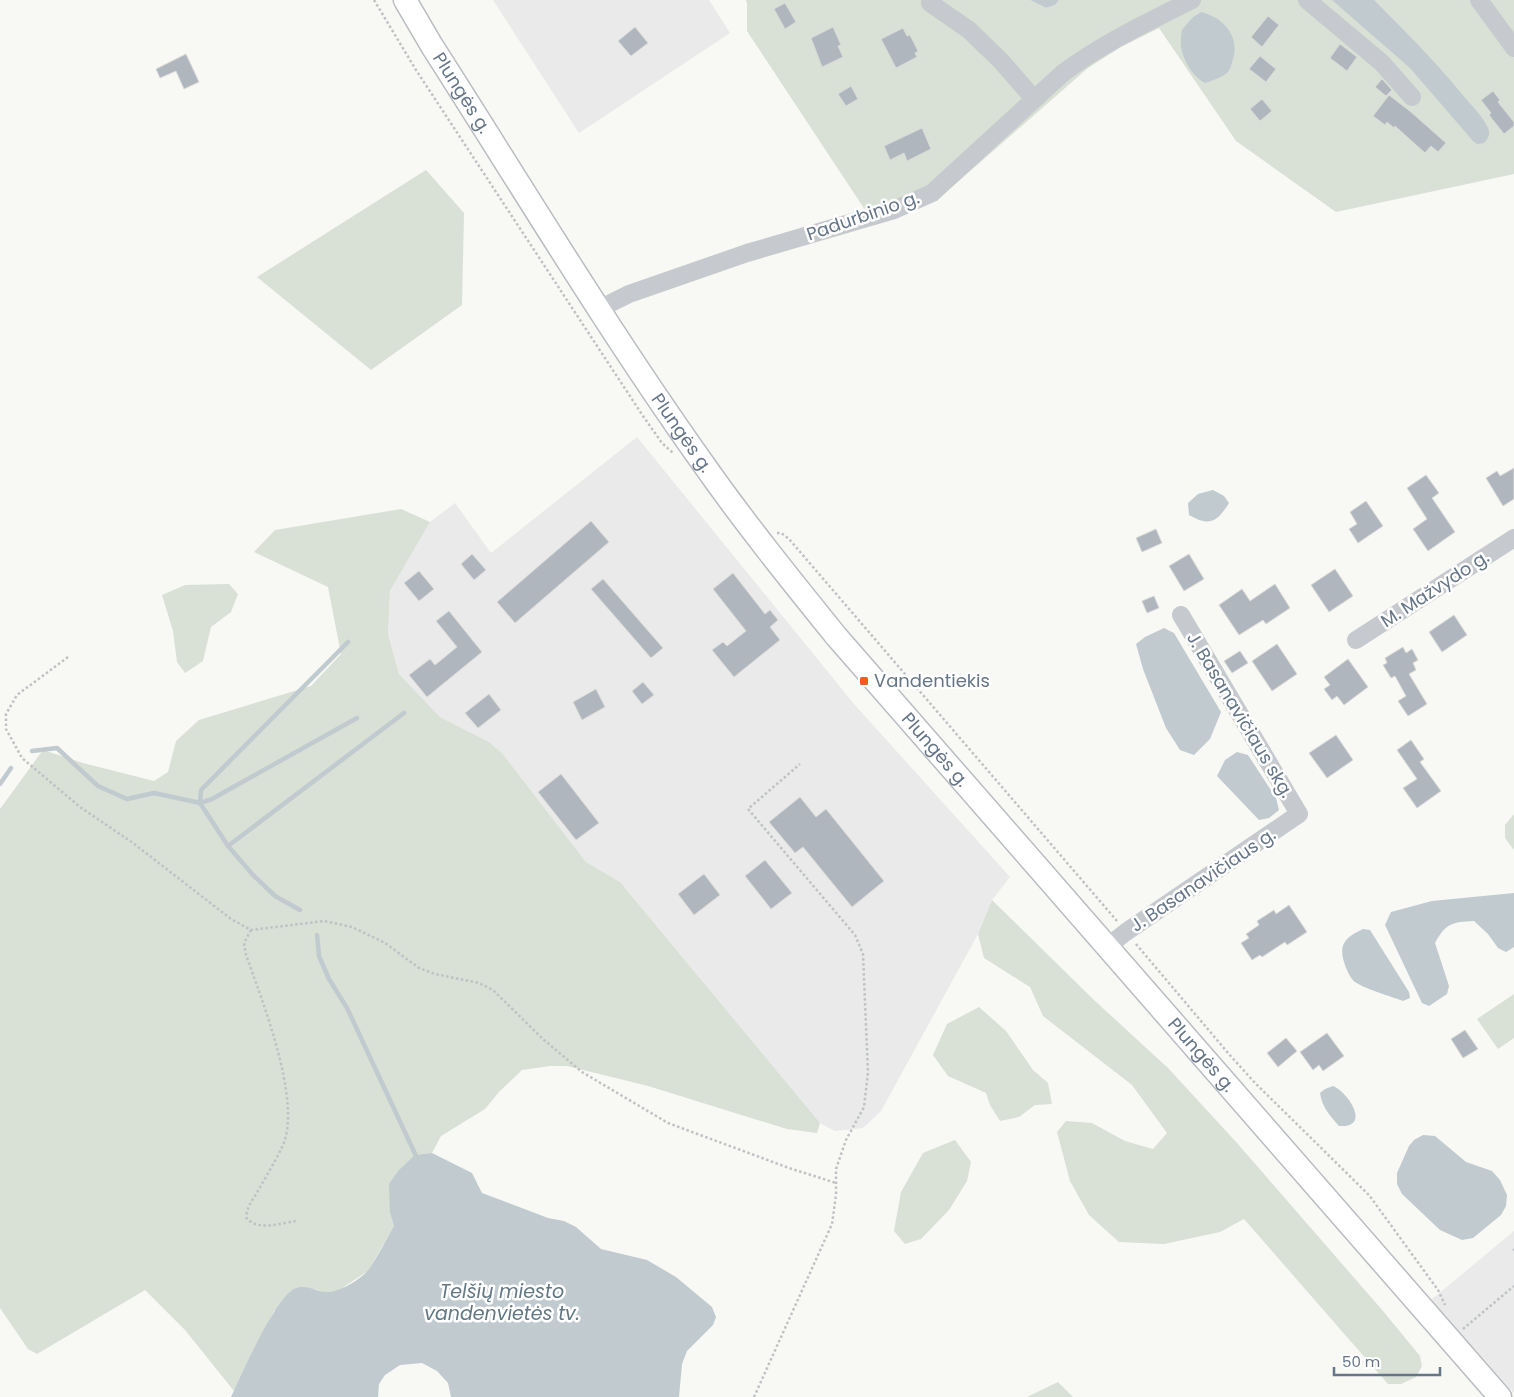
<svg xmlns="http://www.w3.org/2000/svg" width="1514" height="1397" font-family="Poppins,sans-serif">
	<rect width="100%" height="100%" fill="#f8f8f5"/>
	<path fill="#e9eae9" d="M 493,0 L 709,0 L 730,33 L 579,133 Z
		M 637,437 L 854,704 L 1010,877 L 992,900 L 978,934 L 881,1111 L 863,1128 L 835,1131 L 820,1123 L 620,882 L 586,862 L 502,753 L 489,742 L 440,717 L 399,674 L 388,634 L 390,591 L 430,522 L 455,503 L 491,553 Z
		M 1514,1231 L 1514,1393 L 1431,1300 Z"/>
	<path fill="#d9e0d6" d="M 746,0 L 1030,0 L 1046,8 L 1055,5 L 1059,0 L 1514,0 L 1514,174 L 1336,212 L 1236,141 L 1159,28 L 1121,47 L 1088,68 L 937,200 L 875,225 L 747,31 L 747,4 Z
		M 426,170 L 464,213 L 462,305 L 371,370 L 257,277 Z
		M 401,509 L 430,522 L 390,591 L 388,634 L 399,674 L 440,717 L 489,742 L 502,753 L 586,862 L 620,882 L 820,1123 L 817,1133 L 787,1129 L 648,1086 L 567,1066 L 550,1066 L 522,1070 L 499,1092 L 485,1109 L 441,1136 L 432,1153 L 415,1155 L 390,1213 L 394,1226 L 368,1271 L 336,1292 L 324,1292 L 314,1289 L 274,1311 L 234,1391 L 185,1330 L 145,1290 L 37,1354 L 28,1349 L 0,1308 L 0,809 L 43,750 L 83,763 L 154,781 L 168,772 L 176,741 L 199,720 L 311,686 L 341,654 L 328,587 L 254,552 L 275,530 Z
		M 229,584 L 238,594 L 231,612 L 211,627 L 203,661 L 185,673 L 177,662 L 173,631 L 162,595 L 185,585 Z
		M 1514,814 L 1514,850 L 1505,838 L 1505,825 Z
		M 992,900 L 1094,1000 L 1168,1068 L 1237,1143 L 1383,1311 L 1420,1356 L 1422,1366 L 1416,1377 L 1401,1384 L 1388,1384 L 1244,1219 L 1220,1232 L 1164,1244 L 1119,1242 L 1089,1215 L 1070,1181 L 1057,1132 L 1066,1121 L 1092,1123 L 1125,1141 L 1153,1149 L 1167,1133 L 1132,1085 L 1043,1016 L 1030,987 L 984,958 L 978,934 Z
		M 1514,994 L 1514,1038 L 1498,1049 L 1477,1019 Z
		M 979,1007 L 1006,1031 L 1033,1070 L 1048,1083 L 1052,1104 L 1035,1105 L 1019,1117 L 1000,1121 L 990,1105 L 986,1093 L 948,1076 L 933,1055 L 947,1024 Z
		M 955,1140 L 971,1162 L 967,1181 L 949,1210 L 921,1239 L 905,1244 L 894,1231 L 901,1192 L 923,1153 Z
		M 1058,1382 L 1073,1397 L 1027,1397 Z"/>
	<path fill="#c0cacf" d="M 1030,0 L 1059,0 L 1055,5 L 1046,8 Z
		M 1332,0 L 1374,0 C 1404,30 1434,60 1461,93 C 1469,103 1481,114 1487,126 C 1491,133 1489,138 1484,143 L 1477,144 L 1473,141 L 1410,68 Z
		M 1201,12 C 1225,18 1241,38 1232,62 C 1231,66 1230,70 1227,73 C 1221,78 1213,80 1205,83 C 1194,77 1185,64 1182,51 C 1180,44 1181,36 1182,30 L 1192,18 Z
		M 1213,490 L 1224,496 L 1229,503 C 1217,522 1210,527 1189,515 L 1188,503 L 1198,494 Z
		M 1164,628 L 1174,633 L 1221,712 L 1210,739 L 1194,755 L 1180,750 L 1166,728 L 1143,669 L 1136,644 L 1145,637 Z
		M 1237,752 L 1248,755 L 1276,798 L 1279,810 L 1269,818 L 1259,820 L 1217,776 L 1225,760 Z
		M 1514,893 L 1514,947 L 1506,952 L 1498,948 L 1488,934 L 1474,921 C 1452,922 1446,923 1435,943 L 1449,986 L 1447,994 L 1429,1006 L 1422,1003 L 1385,925 L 1391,912 L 1432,901 Z
		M 1363,929 L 1370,930 L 1409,992 L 1410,998 L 1403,1001 C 1390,996 1365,989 1355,982 C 1351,979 1347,971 1345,965 C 1338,945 1344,938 1363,929 Z
		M 1333,1086 C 1348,1092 1372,1128 1339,1126 C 1330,1116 1322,1107 1320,1093 L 1325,1089 Z
		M 1423,1135 L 1435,1136 L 1466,1162 L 1492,1171 L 1500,1180 L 1507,1195 L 1506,1206 L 1501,1215 L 1473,1238 L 1462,1240 L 1440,1230 L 1402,1194 L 1397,1184 L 1397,1173 L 1409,1146 L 1414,1140 Z
		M 432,1153 L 472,1173 L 482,1193 L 548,1218 L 564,1221 L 576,1227 L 601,1249 L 647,1260 L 676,1277 L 712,1307 L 716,1317 L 713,1325 L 687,1351 L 682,1364 L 679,1397 L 451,1397 L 448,1383 L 437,1371 L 422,1363 L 400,1365 L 385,1375 L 379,1384 L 378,1397 L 231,1397 C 242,1374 274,1300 294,1289 C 305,1283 316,1292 327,1292 C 338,1293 362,1279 369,1269 C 378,1256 386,1240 394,1226 L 390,1213 L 389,1184 L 399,1170 L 415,1155 Z"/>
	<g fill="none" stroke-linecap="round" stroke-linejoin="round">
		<path stroke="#c0cacf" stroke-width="4.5" d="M 348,642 L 201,790 L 200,803 L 212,799 L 357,718
			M 32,751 L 57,748 L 98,786 L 127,799 L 154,793 L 200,803 L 228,846 L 253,875 L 275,896 L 300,910
			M 0,784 L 11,768
			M 228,846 L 404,713
			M 317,935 L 319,956 L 329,979 L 347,1008 L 417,1158"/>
	</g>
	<path fill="#afb6bd" stroke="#dadad8" d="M 785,3 L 796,22 L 785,29 L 774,9 Z
		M 1268,16 L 1279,25 L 1262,47 L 1251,37 Z
		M 635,27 L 648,43 L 631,56 L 618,41 Z
		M 833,27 L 841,45 L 838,46 L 843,57 L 822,67 L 811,38 Z
		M 903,28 L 907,36 L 910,35 L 918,51 L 915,53 L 917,57 L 896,68 L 881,39 Z
		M 1340,44 L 1357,57 L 1347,71 L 1330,58 Z
		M 186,54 L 199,82 L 184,89 L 176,71 L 160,78 L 156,69 Z
		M 1260,56 L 1276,69 L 1266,82 L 1249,69 Z
		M 1382,79 L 1392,90 L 1386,96 L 1375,87 Z
		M 851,86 L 858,99 L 846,106 L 838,94 Z
		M 1493,91 L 1500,100 L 1498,102 L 1514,122 L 1514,126 L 1504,134 L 1489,115 L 1491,113 L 1481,100 Z
		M 1389,95 L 1411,112 L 1446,143 L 1438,152 L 1431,146 L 1425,153 L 1395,126 L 1394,128 L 1387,122 L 1385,125 L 1373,116 Z
		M 1262,99 L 1272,111 L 1260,121 L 1250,109 Z
		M 922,128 L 931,149 L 907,161 L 904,153 L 890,160 L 884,146 Z
		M 1514,468 L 1514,499 L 1503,506 L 1486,478 L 1497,471 L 1500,476 Z
		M 1426,475 L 1439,493 L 1432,498 L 1455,532 L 1428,551 L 1413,529 L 1427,519 L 1407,488 Z
		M 1366,501 L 1383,526 L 1358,543 L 1349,529 L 1357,524 L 1350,512 Z
		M 591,521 L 609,542 L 515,623 L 497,602 Z
		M 1156,529 L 1162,543 L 1142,552 L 1136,538 Z
		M 472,554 L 486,570 L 474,580 L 461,564 Z
		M 1189,554 L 1204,579 L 1184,591 L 1169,566 Z
		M 1335,569 L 1353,596 L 1329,612 L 1311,585 Z
		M 419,571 L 434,589 L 419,601 L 404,583 Z
		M 733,573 L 765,614 L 770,610 L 778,620 L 770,627 L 780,640 L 734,677 L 712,650 L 723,642 L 727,646 L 746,631 L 713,589 Z
		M 603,579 L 663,648 L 651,658 L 591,589 Z
		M 1275,584 L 1290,608 L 1266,624 L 1263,620 L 1239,635 L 1219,605 L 1242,589 L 1250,601 Z
		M 1154,596 L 1159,608 L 1147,613 L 1142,601 Z
		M 449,611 L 482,652 L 427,697 L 409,675 L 430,659 L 435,665 L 457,647 L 436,621 Z
		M 1454,615 L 1467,635 L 1442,652 L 1429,632 Z
		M 1277,644 L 1297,674 L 1272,691 L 1252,661 Z
		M 1403,647 L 1406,653 L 1412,649 L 1418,660 L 1413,663 L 1416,670 L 1409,674 L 1427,704 L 1408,716 L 1398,701 L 1406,696 L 1395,676 L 1391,678 L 1383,665 L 1387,663 L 1385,658 Z
		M 1240,651 L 1248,663 L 1232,673 L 1224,661 Z
		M 1348,659 L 1368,687 L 1344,705 L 1337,696 L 1332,700 L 1324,689 L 1330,685 L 1324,677 Z
		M 643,682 L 654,695 L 642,704 L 632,691 Z
		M 596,689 L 605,707 L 582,720 L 573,702 Z
		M 489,694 L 501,710 L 478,728 L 465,713 Z
		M 1336,735 L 1353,760 L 1327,778 L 1309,753 Z
		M 1411,740 L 1424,759 L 1420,762 L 1441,791 L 1417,808 L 1403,788 L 1417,779 L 1397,750 Z
		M 561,774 L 599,823 L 576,840 L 538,792 Z
		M 800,797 L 816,817 L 826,809 L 884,881 L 852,907 L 803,847 L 795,853 L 769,822 Z
		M 765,860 L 792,893 L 771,909 L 745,876 Z
		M 704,874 L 720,895 L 694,915 L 678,894 Z
		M 1289,905 L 1307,932 L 1287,945 L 1285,942 L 1262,957 L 1260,955 L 1252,960 L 1241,943 L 1249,938 L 1246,934 L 1259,925 L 1257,921 L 1274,910 L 1276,914 Z
		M 1465,1030 L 1478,1049 L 1463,1058 L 1451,1039 Z
		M 1327,1033 L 1344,1056 L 1323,1071 L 1319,1065 L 1313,1070 L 1300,1052 Z
		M 1286,1038 L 1297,1051 L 1278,1067 L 1267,1053 Z"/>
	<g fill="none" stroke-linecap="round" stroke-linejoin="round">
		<g stroke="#b9bdc1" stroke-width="25">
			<g id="major">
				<path id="s1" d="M 405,0 L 432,46 C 521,185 606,327 702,462 C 744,522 790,579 836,636 L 1500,1397"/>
			</g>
		</g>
		<path stroke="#bfc2c4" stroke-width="2.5" stroke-dasharray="2.5 2.5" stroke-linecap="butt" d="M 374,0 L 416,70 L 643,416 L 662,443 L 673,453
			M 777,533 L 781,533 L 789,539 L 1117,921
			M 68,657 L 17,695 L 6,714 L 6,729 L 22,758 L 80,807 L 133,843 L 231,919 L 251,930 L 324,921 L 352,927 L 385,943 L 419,968 L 435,974 L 479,983 L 493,990 L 544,1040 L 582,1072 L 668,1123 L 789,1168 L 836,1183
			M 251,930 L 244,943 L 246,955 C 262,1000 302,1101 283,1145 C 276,1160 267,1175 259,1189 C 253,1200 248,1204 246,1217 C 256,1232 281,1223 296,1221
			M 1136,944 L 1228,1053 L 1255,1083 L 1369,1195 L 1438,1290 L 1445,1305
			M 1513,1249 L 1514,1250
			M 1463,1329 L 1514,1286
			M 754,1397 L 832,1224 L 836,1195 L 836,1169 L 846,1140 L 864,1107 L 868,1073 L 863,954 L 855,935 L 748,809 L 800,764"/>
		<path stroke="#c6c9cd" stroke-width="18" d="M 1307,0 L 1382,63 L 1412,97
			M 1479,0 L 1514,48
			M 930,3 L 969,30 L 1001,61 L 1034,99
			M 599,309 L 629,294 L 747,253 L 894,210 L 932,193 L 1063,73 C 1103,43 1148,22 1192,0
			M 1356,640 L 1514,538
			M 1107,947 L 1126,932 L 1299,814 L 1181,615"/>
		<use href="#major" stroke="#fff" stroke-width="22"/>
	</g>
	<rect fill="#ed5e21" stroke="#fff" stroke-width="2" x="859" y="676" width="10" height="10" rx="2.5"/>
	<g text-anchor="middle" stroke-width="5" stroke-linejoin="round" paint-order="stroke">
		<g font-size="18" fill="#667688" stroke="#fff">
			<text dy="6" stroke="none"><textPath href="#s1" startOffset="109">Plungės g.</textPath></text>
			<text transform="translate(863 216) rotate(-19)" y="6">Padurbinio g.</text>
			<text dy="6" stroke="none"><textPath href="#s1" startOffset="514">Plungės g.</textPath></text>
			<text transform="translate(1435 589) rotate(-33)" y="6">M. Mažvydo g.</text>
			<text transform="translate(1240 715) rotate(59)" y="6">J. Basanavičiaus skg.</text>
			<text dy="6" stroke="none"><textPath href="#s1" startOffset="920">Plungės g.</textPath></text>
			<text transform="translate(1203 880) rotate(-34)" y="6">J. Basanavičiaus g.</text>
			<text dy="6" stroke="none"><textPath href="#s1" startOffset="1325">Plungės g.</textPath></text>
		</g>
		<g font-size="18" fill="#667688" stroke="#fff" text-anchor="start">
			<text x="874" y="687">Vandentiekis</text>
		</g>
		<g font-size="19" font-style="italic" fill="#627883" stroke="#fff">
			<text x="502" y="1298">Telšių miesto<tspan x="502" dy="22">vandenvietės tv.</tspan></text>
		</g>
	</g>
	<path d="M1334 1367v8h106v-8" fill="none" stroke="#667688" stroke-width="2.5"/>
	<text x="1342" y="1367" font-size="15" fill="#667688" stroke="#ffffff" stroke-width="4" paint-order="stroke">50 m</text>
</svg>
